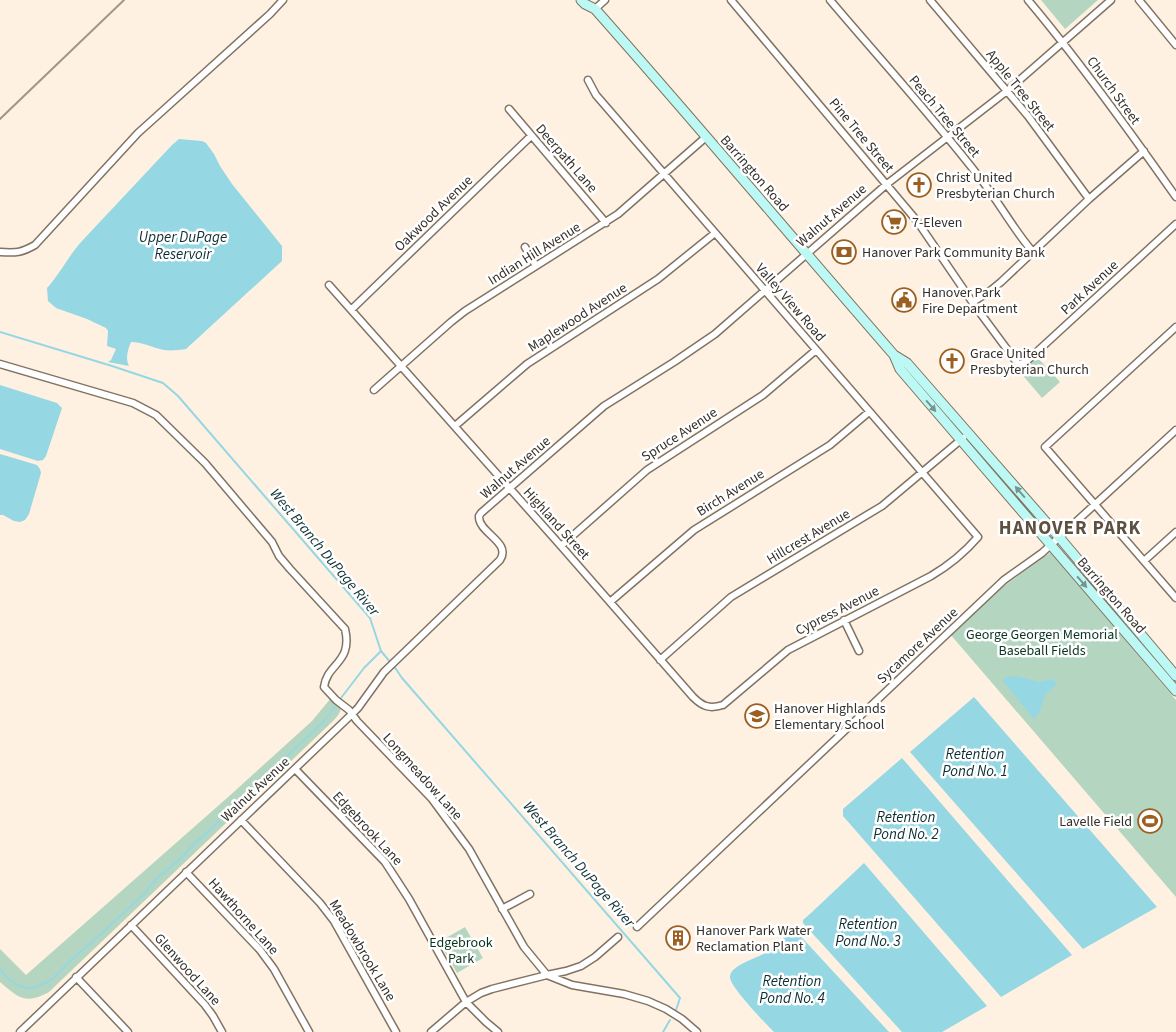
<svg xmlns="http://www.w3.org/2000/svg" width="1176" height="1032" font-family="'Source Sans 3',sans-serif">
	<rect width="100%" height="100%" fill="#fef1e2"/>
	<path fill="#b4d6c1" d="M 1041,0 L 1098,0 L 1065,29 Z
		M 1037,357 L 1060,382 L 1042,398 L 1020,372 Z
		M 1051,552 L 1176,700 L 1176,897 L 950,634 L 993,594 Z
		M 331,698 L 341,707 C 341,713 336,718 332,722 L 49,992 C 25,1005 19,998 0,982 L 0,949 L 26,975 L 227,798 L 312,721 Z
		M 465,927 L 483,958 L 457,973 L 439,942 Z"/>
	<path fill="#95d7e2" d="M 179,139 L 202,141 L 206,143 L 214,154 L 220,166 L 232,184 L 282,246 L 282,261 L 186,349 C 179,350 171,351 164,350 C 153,348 143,342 131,342 C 128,349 125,358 129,366 L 108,362 L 111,360 L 116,349 L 107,346 L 108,331 L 106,328 L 87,319 L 56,308 L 48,301 L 47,288 C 60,274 69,255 82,241 L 172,145 Z
		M 0,385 L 57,403 L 62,408 L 46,456 L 43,460 L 38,461 L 0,449 Z
		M 0,454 L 37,465 L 40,469 L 41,473 L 29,514 L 25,520 L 20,522 L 14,521 L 3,515 L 0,515 Z
		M 1017,676 L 1039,682 L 1053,679 L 1056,683 L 1056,685 L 1045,695 L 1040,711 L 1035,718 L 1034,719 L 1002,680 L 1007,677 Z
		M 974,697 L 1157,907 L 1083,949 L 910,752 Z
		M 902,758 L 1072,955 L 1001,997 L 843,816 L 843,809 Z
		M 864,863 L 987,1006 L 942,1032 L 902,1032 L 803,923 L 803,920 L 811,913 Z
		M 794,929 L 889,1032 L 774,1032 C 766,1024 729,986 730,977 C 730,965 758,958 767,952 C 777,946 785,936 794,929 Z"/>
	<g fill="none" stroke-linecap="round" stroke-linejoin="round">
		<path stroke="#95d7e2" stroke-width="2" d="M 0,332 L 112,366 L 163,383 L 178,396 L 370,618 L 381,651 L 396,669 L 402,678 L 680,998 L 676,1010
			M 341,698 L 364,668 L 381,651
			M 0,969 L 6,977 L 19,986 L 26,988 L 32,988 L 50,981 L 72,959 L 92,942 L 146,892 C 156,875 172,868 185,854 C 191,848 196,842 202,837 L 324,721 L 337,704
			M 663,1032 L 670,1020"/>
		<g stroke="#817363" stroke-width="9">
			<path id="minor" d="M 731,0 L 917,221 L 975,306 L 1018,364 L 1022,364 L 1029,359 L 1176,224
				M 830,0 C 880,59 933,117 980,178 C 999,202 1013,229 1033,252
				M 930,0 L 1028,116 L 1089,199
				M 1028,0 C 1081,63 1129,130 1176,197
				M 1139,0 L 1176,45
				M 595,9 L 605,0
				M 509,109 L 606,223
				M 525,247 L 536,266
				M 0,252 C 16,253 21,253 35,245 L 138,133 L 270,14 L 283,0
				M 329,285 L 561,546 L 693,697 C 703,707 710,709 723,705 L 788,650 L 931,576 C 948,566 965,552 978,537 L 596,95 L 588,80
				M 973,302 L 990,291 L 1001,282 L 1089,199 L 1144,151
				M 352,309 L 531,136
				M 1176,327 L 1045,447 L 1176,598
				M 0,364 L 133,403 L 156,415 L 205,463 L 272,542 L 279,556 L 290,569 L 345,629 C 353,663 327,663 324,687 L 336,700 L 349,710 L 357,721 L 432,799 L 446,818 L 469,849 L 524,947 L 547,975 L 572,985 L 624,994 L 648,1001 L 666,1009 L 682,1019 L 697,1032
				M 374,390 L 451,322 L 465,311 L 618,214 L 706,137
				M 455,426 L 527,364 L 658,279 L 715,233
				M 561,546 L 647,470 L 763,395 L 816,350
				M 1144,561 L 1176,532
				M 610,602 L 694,530 L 830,445 L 869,412
				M 844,620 L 859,651
				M 660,660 L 731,597 L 882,506 L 963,438
				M 295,769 L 385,862 L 409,899 L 466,1002 L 486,1022 L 498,1032
				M 241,820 L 320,903 L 334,921 L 396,1032
				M 186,872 L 260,950 L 274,969 L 309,1032
				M 502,909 L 530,894
				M 131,925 L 205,1005 L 213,1016 L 222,1032
				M 637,927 L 1004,580 L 1042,553 L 1176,430
				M 76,977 L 128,1032
				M 20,1032 L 351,715 L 358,708 L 384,672 L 500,560 C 512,542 478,533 479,516 L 481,513 L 604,406 L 674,362 L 715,334 L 887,184 L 1007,91 L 1111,0
				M 431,1032 L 466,1002 L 481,993 L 492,989 L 547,975 L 566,971 L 581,966 L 595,957 L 618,937"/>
		</g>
		<g stroke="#817363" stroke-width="11">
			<path id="secondary" d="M 581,0 L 585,4 L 595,9 C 696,123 794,240 894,355 L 907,363 L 1059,537 L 1176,676
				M 894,355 L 900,369 L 1176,691"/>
		</g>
		<use href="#minor" stroke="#fff" stroke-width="6"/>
		<use href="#secondary" stroke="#bdf9f4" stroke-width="9"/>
		<path stroke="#a0968b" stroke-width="2" d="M 0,119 L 124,0"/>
	</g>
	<defs><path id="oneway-solid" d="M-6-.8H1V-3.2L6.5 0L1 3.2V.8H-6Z" transform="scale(1.25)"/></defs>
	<g fill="#79948e">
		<use href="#oneway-solid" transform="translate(931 406) rotate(49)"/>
		<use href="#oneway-solid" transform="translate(1020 492) rotate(-131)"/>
		<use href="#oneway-solid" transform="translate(1082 582) rotate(49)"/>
	</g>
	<defs>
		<g id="church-ring" transform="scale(1.25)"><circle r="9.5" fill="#fff" stroke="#9b6021" stroke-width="1.5"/><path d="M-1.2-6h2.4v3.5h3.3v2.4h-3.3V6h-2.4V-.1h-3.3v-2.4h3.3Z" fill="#9b6021"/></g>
		<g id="supermarket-ring" transform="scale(1.25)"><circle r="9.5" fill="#fff" stroke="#9b6021" stroke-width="1.5"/><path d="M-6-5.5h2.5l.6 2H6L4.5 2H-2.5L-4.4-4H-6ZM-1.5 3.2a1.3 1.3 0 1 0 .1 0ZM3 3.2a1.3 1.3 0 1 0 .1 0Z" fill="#9b6021"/></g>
		<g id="bank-ring" transform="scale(1.25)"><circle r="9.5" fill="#fff" stroke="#9b6021" stroke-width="1.5"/><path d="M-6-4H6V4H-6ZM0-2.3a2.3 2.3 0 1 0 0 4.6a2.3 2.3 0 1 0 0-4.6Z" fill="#9b6021"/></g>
		<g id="civic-ring" transform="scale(1.25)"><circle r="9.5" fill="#fff" stroke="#9b6021" stroke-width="1.5"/><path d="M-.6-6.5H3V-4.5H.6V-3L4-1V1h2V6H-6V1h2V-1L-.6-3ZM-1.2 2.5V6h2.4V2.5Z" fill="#9b6021"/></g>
		<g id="school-ring" transform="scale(1.25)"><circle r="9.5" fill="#fff" stroke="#9b6021" stroke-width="1.5"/><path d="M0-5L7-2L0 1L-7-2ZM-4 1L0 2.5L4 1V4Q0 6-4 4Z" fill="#9b6021"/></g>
		<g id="stadium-ring" transform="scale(1.25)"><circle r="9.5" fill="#fff" stroke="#9b6021" stroke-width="1.5"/><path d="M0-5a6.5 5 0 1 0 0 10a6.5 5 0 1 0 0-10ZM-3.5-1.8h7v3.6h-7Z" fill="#9b6021"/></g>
		<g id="building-ring" transform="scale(1.25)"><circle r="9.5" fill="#fff" stroke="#9b6021" stroke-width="1.5"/><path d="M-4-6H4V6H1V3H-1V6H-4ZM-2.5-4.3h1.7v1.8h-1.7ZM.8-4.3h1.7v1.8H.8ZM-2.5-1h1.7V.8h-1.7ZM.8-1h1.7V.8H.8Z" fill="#9b6021"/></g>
	</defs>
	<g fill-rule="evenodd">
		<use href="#church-ring" x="919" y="185"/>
		<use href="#supermarket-ring" x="894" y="222"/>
		<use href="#bank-ring" x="844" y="252"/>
		<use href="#civic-ring" x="904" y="300"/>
		<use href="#church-ring" x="952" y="361"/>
		<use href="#school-ring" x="757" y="716"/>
		<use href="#stadium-ring" x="1150" y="821"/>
		<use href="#building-ring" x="678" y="938"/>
	</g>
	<g text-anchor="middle" stroke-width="5" stroke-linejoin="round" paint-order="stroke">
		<g font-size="14" fill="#352f28" stroke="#fff">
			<text transform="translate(1021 90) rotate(51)" y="5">Apple Tree Street</text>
			<text transform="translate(1114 90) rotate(54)" y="5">Church Street</text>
			<text transform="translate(945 116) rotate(50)" y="5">Peach Tree Street</text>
			<text transform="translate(862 135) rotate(50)" y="5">Pine Tree Street</text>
			<text transform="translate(567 158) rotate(49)" y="5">Deerpath Lane</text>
			<text transform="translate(755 173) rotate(49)" y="5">Barrington Road</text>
			<text transform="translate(433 213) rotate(-44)" y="5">Oakwood Avenue</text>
			<text transform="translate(831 215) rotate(-41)" y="5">Walnut Avenue</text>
			<text transform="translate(534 253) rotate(-32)" y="5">Indian Hill Avenue</text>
			<text transform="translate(1089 287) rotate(-43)" y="5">Park Avenue</text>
			<text transform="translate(791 302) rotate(49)" y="5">Valley View Road</text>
			<text transform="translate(577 317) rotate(-33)" y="5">Maplewood Avenue</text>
			<text transform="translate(679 434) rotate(-33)" y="5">Spruce Avenue</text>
			<text transform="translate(515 467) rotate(-41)" y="5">Walnut Avenue</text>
			<text transform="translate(730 492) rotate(-32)" y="5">Birch Avenue</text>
			<text transform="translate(557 523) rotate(48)" y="5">Highland Street</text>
			<text transform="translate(808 536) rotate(-31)" y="5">Hillcrest Avenue</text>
			<text transform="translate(1112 595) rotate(49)" y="5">Barrington Road</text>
			<text transform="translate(837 610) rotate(-27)" y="5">Cypress Avenue</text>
			<text transform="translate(917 645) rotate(-43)" y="5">Sycamore Avenue</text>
			<text transform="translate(423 776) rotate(48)" y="5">Longmeadow Lane</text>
			<text transform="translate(255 789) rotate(-43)" y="5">Walnut Avenue</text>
			<text transform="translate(368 828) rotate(47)" y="5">Edgebrook Lane</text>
			<text transform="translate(244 916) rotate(48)" y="5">Hawthorne Lane</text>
			<text transform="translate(363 950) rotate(59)" y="5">Meadowbrook Lane</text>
			<text transform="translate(188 969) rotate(48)" y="5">Glenwood Lane</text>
		</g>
		<g font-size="14" fill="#352f28" stroke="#fff" text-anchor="start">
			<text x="936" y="182">Christ United<tspan x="936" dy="16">Presbyterian Church</tspan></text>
			<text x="912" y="227">7-Eleven</text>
			<text x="862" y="257">Hanover Park Community Bank</text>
			<text x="922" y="297">Hanover Park<tspan x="922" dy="16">Fire Department</tspan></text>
			<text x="970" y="358">Grace United<tspan x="970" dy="16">Presbyterian Church</tspan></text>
			<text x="774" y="713">Hanover Highlands<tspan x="774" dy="16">Elementary School</tspan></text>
			<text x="1132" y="826" text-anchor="end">Lavelle Field</text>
			<text x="696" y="935">Hanover Park Water<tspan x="696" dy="16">Reclamation Plant</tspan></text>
		</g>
		<g font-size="14" fill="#0a3420" stroke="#fff">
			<text x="1042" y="639">George Georgen Memorial<tspan x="1042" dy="16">Baseball Fields</tspan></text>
			<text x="461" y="947">Edgebrook<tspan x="461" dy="16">Park</tspan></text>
		</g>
		<g font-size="15" font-style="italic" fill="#0d2f33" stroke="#fff">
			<text x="183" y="242">Upper DuPage<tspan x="183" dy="17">Reservoir</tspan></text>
			<text transform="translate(325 552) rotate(50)" y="5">West Branch DuPage River</text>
			<text x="975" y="759">Retention<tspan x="975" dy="17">Pond No. 1</tspan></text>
			<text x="906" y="822">Retention<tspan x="906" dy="17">Pond No. 2</tspan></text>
			<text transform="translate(579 864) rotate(49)" y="5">West Branch DuPage River</text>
			<text x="868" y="929">Retention<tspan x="868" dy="17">Pond No. 3</tspan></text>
			<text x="792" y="986">Retention<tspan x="792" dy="17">Pond No. 4</tspan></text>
		</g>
		<g font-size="19" font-weight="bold" letter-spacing="1" fill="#5d5040" stroke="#fff">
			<text x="1070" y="534">HANOVER PARK</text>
		</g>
	</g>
</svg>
